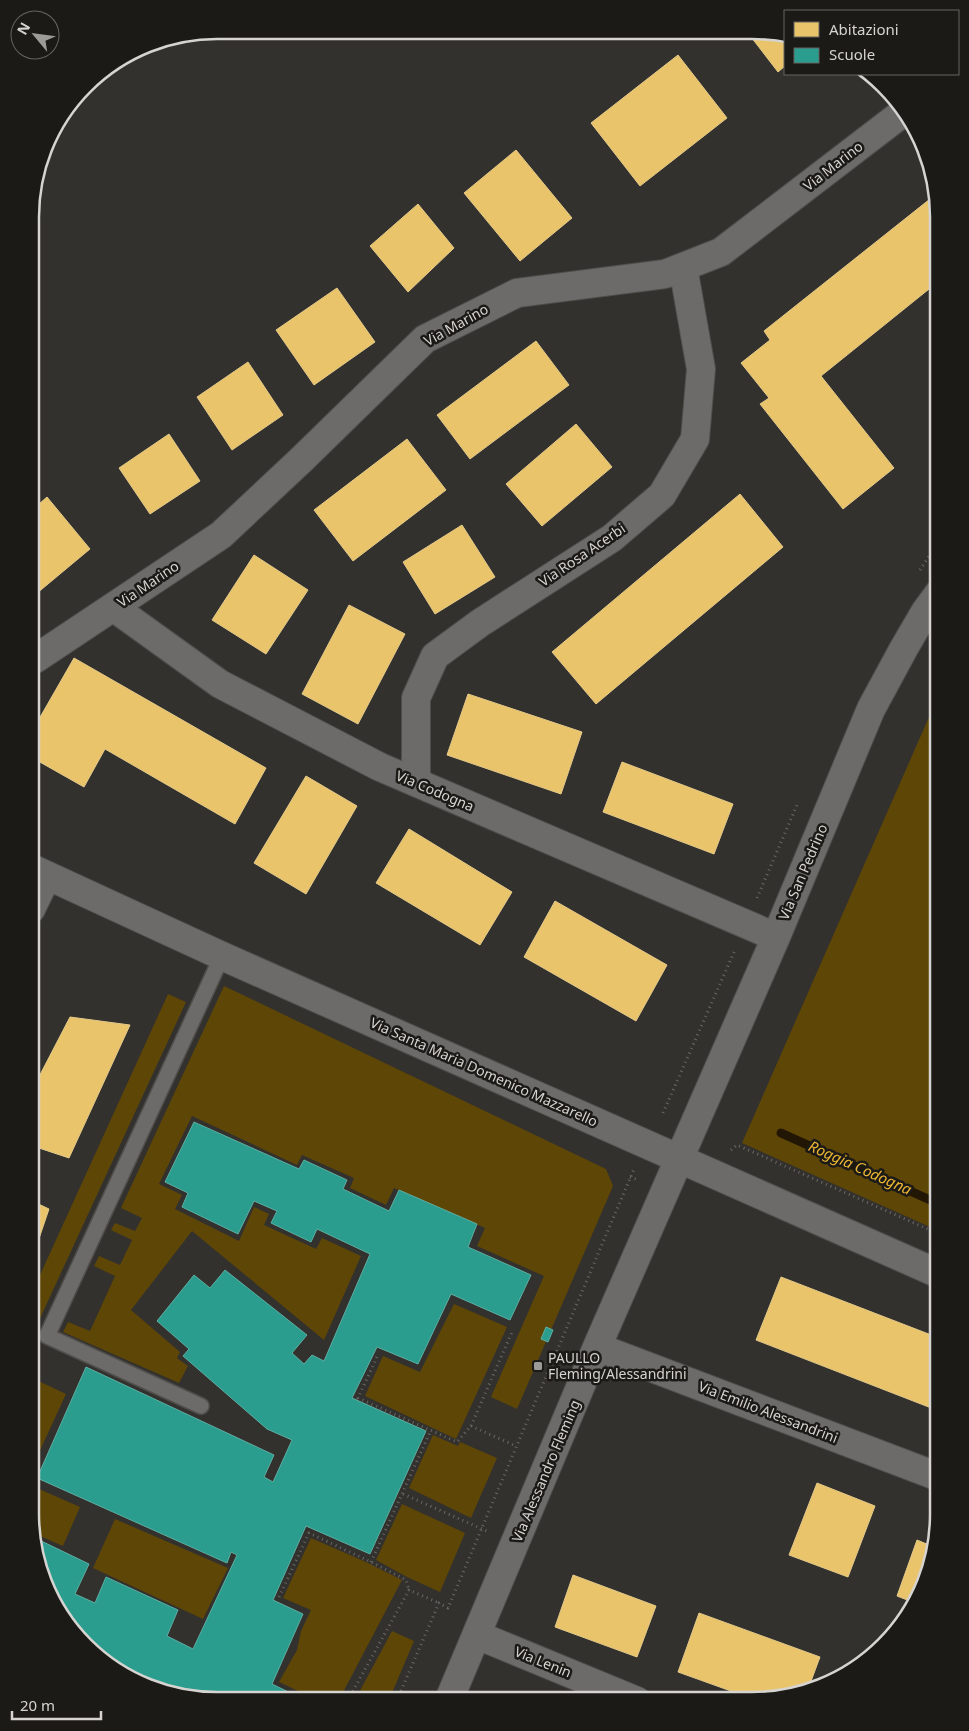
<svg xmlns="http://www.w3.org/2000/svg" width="969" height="1731" font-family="'Noto Sans',sans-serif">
	<rect width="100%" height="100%" fill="#33312e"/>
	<path fill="#5e4607" d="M 939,700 L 939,1231 L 742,1143 L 929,717 Z
		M 224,986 L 606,1169 L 613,1186 L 517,1409 L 491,1397 L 544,1276 L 477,1246 L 485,1228 L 394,1188 L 386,1205 L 350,1188 L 354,1178 L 302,1155 L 297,1165 L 192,1116 L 159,1184 L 182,1195 L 175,1209 L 239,1241 L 254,1207 L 269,1214 L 264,1225 L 316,1249 L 322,1238 L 361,1256 L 324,1340 L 192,1231 L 131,1310 L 180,1352 L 177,1358 L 188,1366 L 179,1383 L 63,1332 L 68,1322 L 90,1331 L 115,1276 L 94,1266 L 99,1256 L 120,1265 L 132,1240 L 111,1230 L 115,1223 L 135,1231 L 142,1218 L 121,1208 Z
		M 168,994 L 186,1002 L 30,1340 L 30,1297 Z
		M 454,1304 L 507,1327 L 456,1439 L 365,1396 L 383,1356 L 420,1372 Z
		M 30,1377 L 66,1394 L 30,1472 Z
		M 433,1435 L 458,1446 L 460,1442 L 497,1458 L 471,1518 L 409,1488 Z
		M 30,1485 L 80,1507 L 63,1546 L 33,1533 L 30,1514 Z
		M 402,1504 L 465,1533 L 440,1592 L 407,1577 L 376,1560 Z
		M 115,1519 L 228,1568 L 203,1619 L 93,1568 Z
		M 311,1538 L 366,1562 L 402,1580 L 339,1700 L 317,1700 L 279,1682 L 297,1650 L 301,1631 L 311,1610 L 283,1598 Z
		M 392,1631 L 414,1641 L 389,1700 L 355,1700 Z
		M 124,1667 L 173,1691 L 172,1694 L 145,1687 L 121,1673 Z"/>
	<path fill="#e9c46a" stroke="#e3c989" d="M 748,33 L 785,34 L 785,66 L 778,72 Z
		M 678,55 L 727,118 L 640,186 L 591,123 Z
		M 516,150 L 572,218 L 520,261 L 464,193 Z
		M 935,195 L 939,217 L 939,281 L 821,376 L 894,468 L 843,509 L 760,404 L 769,398 L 741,363 L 770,340 L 764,331 Z
		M 418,204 L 454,248 L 408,292 L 370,246 Z
		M 337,288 L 375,342 L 314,385 L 276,330 Z
		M 536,341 L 569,385 L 470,459 L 437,415 Z
		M 248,362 L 283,415 L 232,450 L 197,397 Z
		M 576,424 L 612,467 L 542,526 L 506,484 Z
		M 169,434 L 200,481 L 150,514 L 119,468 Z
		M 407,439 L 446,490 L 353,561 L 314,510 Z
		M 740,494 L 783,547 L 596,704 L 552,652 Z
		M 47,497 L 90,549 L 36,594 L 31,589 L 31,511 Z
		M 462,525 L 495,577 L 435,614 L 403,562 Z
		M 254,555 L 308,590 L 266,654 L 212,620 Z
		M 349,605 L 405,634 L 358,724 L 302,694 Z
		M 74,658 L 266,768 L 235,824 L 105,749 L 84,787 L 31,757 L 31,733 Z
		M 468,694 L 582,732 L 561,794 L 447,755 Z
		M 622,762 L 733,804 L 714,854 L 603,812 Z
		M 306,776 L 357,806 L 306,894 L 254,863 Z
		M 409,829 L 512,892 L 480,945 L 376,883 Z
		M 555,901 L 667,965 L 636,1021 L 524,957 Z
		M 70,1017 L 130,1025 L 69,1158 L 30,1145 L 30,1094 Z
		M 30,1200 L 49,1209 L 30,1265 Z
		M 781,1277 L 939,1338 L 939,1411 L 756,1340 Z
		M 817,1483 L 875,1506 L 848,1577 L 789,1555 Z
		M 917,1540 L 934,1547 L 925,1585 L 915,1603 L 897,1596 Z
		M 573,1575 L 656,1606 L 637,1657 L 555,1627 Z
		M 699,1613 L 820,1657 L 807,1692 L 756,1700 L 678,1672 Z"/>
	<path fill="#2a9d8f" stroke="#5eaea2" d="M 194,1122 L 299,1169 L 304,1160 L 347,1180 L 343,1189 L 389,1211 L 399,1190 L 477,1224 L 468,1247 L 531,1275 L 510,1320 L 451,1294 L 418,1364 L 377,1347 L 352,1398 L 426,1431 L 370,1554 L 306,1526 L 273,1600 L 303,1614 L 272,1684 L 305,1700 L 192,1699 L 172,1694 L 173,1691 L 124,1667 L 121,1673 L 103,1662 L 62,1618 L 40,1574 L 35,1538 L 89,1564 L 75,1594 L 95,1603 L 106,1577 L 178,1610 L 167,1636 L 193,1649 L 237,1555 L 231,1552 L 227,1563 L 37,1478 L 86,1367 L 274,1455 L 264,1477 L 273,1482 L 292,1440 L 267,1429 L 183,1356 L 189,1349 L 157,1321 L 194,1275 L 210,1288 L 225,1270 L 307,1335 L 292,1353 L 304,1364 L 312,1355 L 324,1361 L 370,1254 L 317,1229 L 311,1242 L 271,1223 L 277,1211 L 254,1201 L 238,1234 L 182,1207 L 188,1193 L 165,1182 Z
		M 546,1327 L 553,1330 L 548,1342 L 541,1339 Z"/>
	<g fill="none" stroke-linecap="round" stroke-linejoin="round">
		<path stroke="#221604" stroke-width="9" d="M 781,1133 L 939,1204"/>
		<g stroke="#4f4e4b" stroke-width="18">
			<path id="service" d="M 201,1406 L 47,1336 L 222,956"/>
		</g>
		<g stroke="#4f4e4b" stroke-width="30">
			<path id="minor" d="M 113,607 L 220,684 L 380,767 L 776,937
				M 35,659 L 221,535 L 301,460 L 425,339 L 517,293 L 665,274 L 721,252 L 905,111
				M 416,782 L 416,698 L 435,656 L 480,623 L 612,538 L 662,495 L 695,439 L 701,369 L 683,267
				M 31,909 L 47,876
				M 597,1347 L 939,1477
				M 477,1635 L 637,1701
				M 449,1700 L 597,1347 L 776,937 L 871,709 L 904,648 L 925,612 L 939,593"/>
		</g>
		<g stroke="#4f4e4b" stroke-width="30">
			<path id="tertiary" d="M 31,868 L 222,956 L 939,1274"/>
		</g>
		<path stroke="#6a6866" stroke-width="3" stroke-dasharray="1 4" stroke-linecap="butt" d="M 920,570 L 939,541
			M 757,898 L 797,805
			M 663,1113 L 735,950
			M 731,1150 L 737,1145 L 939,1234
			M 630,1177 L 638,1180
			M 377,1357 L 358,1398 L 457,1442 L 471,1426 L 512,1332
			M 471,1426 L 516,1446
			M 403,1494 L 489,1532
			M 371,1562 L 431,1430
			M 279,1597 L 309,1533 L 371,1562 L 406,1580 L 409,1590
			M 348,1700 L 409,1590 L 439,1603
			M 397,1700 L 439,1603 L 448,1608 L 634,1169"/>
		<use href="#service" stroke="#6c6b69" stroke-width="15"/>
		<use href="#minor" stroke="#6c6b69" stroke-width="28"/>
		<use href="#tertiary" stroke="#6c6b69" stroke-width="28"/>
	</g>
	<rect fill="#9d9b97" stroke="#1c1a17" stroke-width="2" x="533" y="1361" width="10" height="10" rx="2.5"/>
	<g text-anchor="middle" stroke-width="5" stroke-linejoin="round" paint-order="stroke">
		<g font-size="14" fill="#d6d4d0" stroke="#1c1a17">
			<text transform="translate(833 166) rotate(-38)" y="5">Via Marino</text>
			<text transform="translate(456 325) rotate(-29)" y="5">Via Marino</text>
			<text transform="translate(582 555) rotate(-34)" y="5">Via Rosa Acerbi</text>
			<text transform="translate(148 584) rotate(-34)" y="5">Via Marino</text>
			<text transform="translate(435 791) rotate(23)" y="5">Via Codogna</text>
			<text transform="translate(803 872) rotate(-67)" y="5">Via San Pedrino</text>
			<text transform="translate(484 1072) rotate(24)" y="5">Via Santa Maria Domenico Mazzarello</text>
			<text transform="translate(768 1412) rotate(21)" y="5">Via Emilio Alessandrini</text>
			<text transform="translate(546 1471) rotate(-67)" y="5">Via Alessandro Fleming</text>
			<text transform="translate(543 1662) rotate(22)" y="5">Via Lenin</text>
		</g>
		<g font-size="14" fill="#d6d4d0" stroke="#1c1a17" text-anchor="start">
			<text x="548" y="1363">PAULLO<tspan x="548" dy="16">Fleming/Alessandrini</tspan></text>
		</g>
		<g font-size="15" font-style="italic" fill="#ebb534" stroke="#1c1a17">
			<text transform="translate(860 1168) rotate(24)" y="5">Roggia Codogna</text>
		</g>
	</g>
	<path d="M0 0H969V1731H0ZM217 39H752A178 178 0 0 1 930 217V1514A178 178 0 0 1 752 1692H217A178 178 0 0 1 39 1514V217A178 178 0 0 1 217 39Z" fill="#1c1a17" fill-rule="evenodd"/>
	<path fill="none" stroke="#d6d4d0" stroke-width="2.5" d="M217 39H752A178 178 0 0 1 930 217V1514A178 178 0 0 1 752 1692H217A178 178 0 0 1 39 1514V217A178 178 0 0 1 217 39Z"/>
	<rect x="784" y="10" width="175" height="65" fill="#1c1a17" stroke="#666461"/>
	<rect x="794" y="22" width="25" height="15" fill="#e9c46a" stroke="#666461"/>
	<text x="829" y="35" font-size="15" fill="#d6d4d0">Abitazioni</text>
	<rect x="794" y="48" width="25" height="15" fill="#2a9d8f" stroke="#666461"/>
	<text x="829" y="60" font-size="15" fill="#d6d4d0">Scuole</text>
	<g transform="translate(35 35) rotate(299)"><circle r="24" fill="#1c1a17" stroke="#666461"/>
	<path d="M0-4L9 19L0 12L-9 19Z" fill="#9d9b97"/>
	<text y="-8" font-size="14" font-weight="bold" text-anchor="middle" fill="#d6d4d0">N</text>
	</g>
	<path d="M12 1711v8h89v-8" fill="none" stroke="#d6d4d0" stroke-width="2.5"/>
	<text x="20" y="1711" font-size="15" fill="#d6d4d0" stroke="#1c1a17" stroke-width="4" paint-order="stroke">20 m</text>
</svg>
